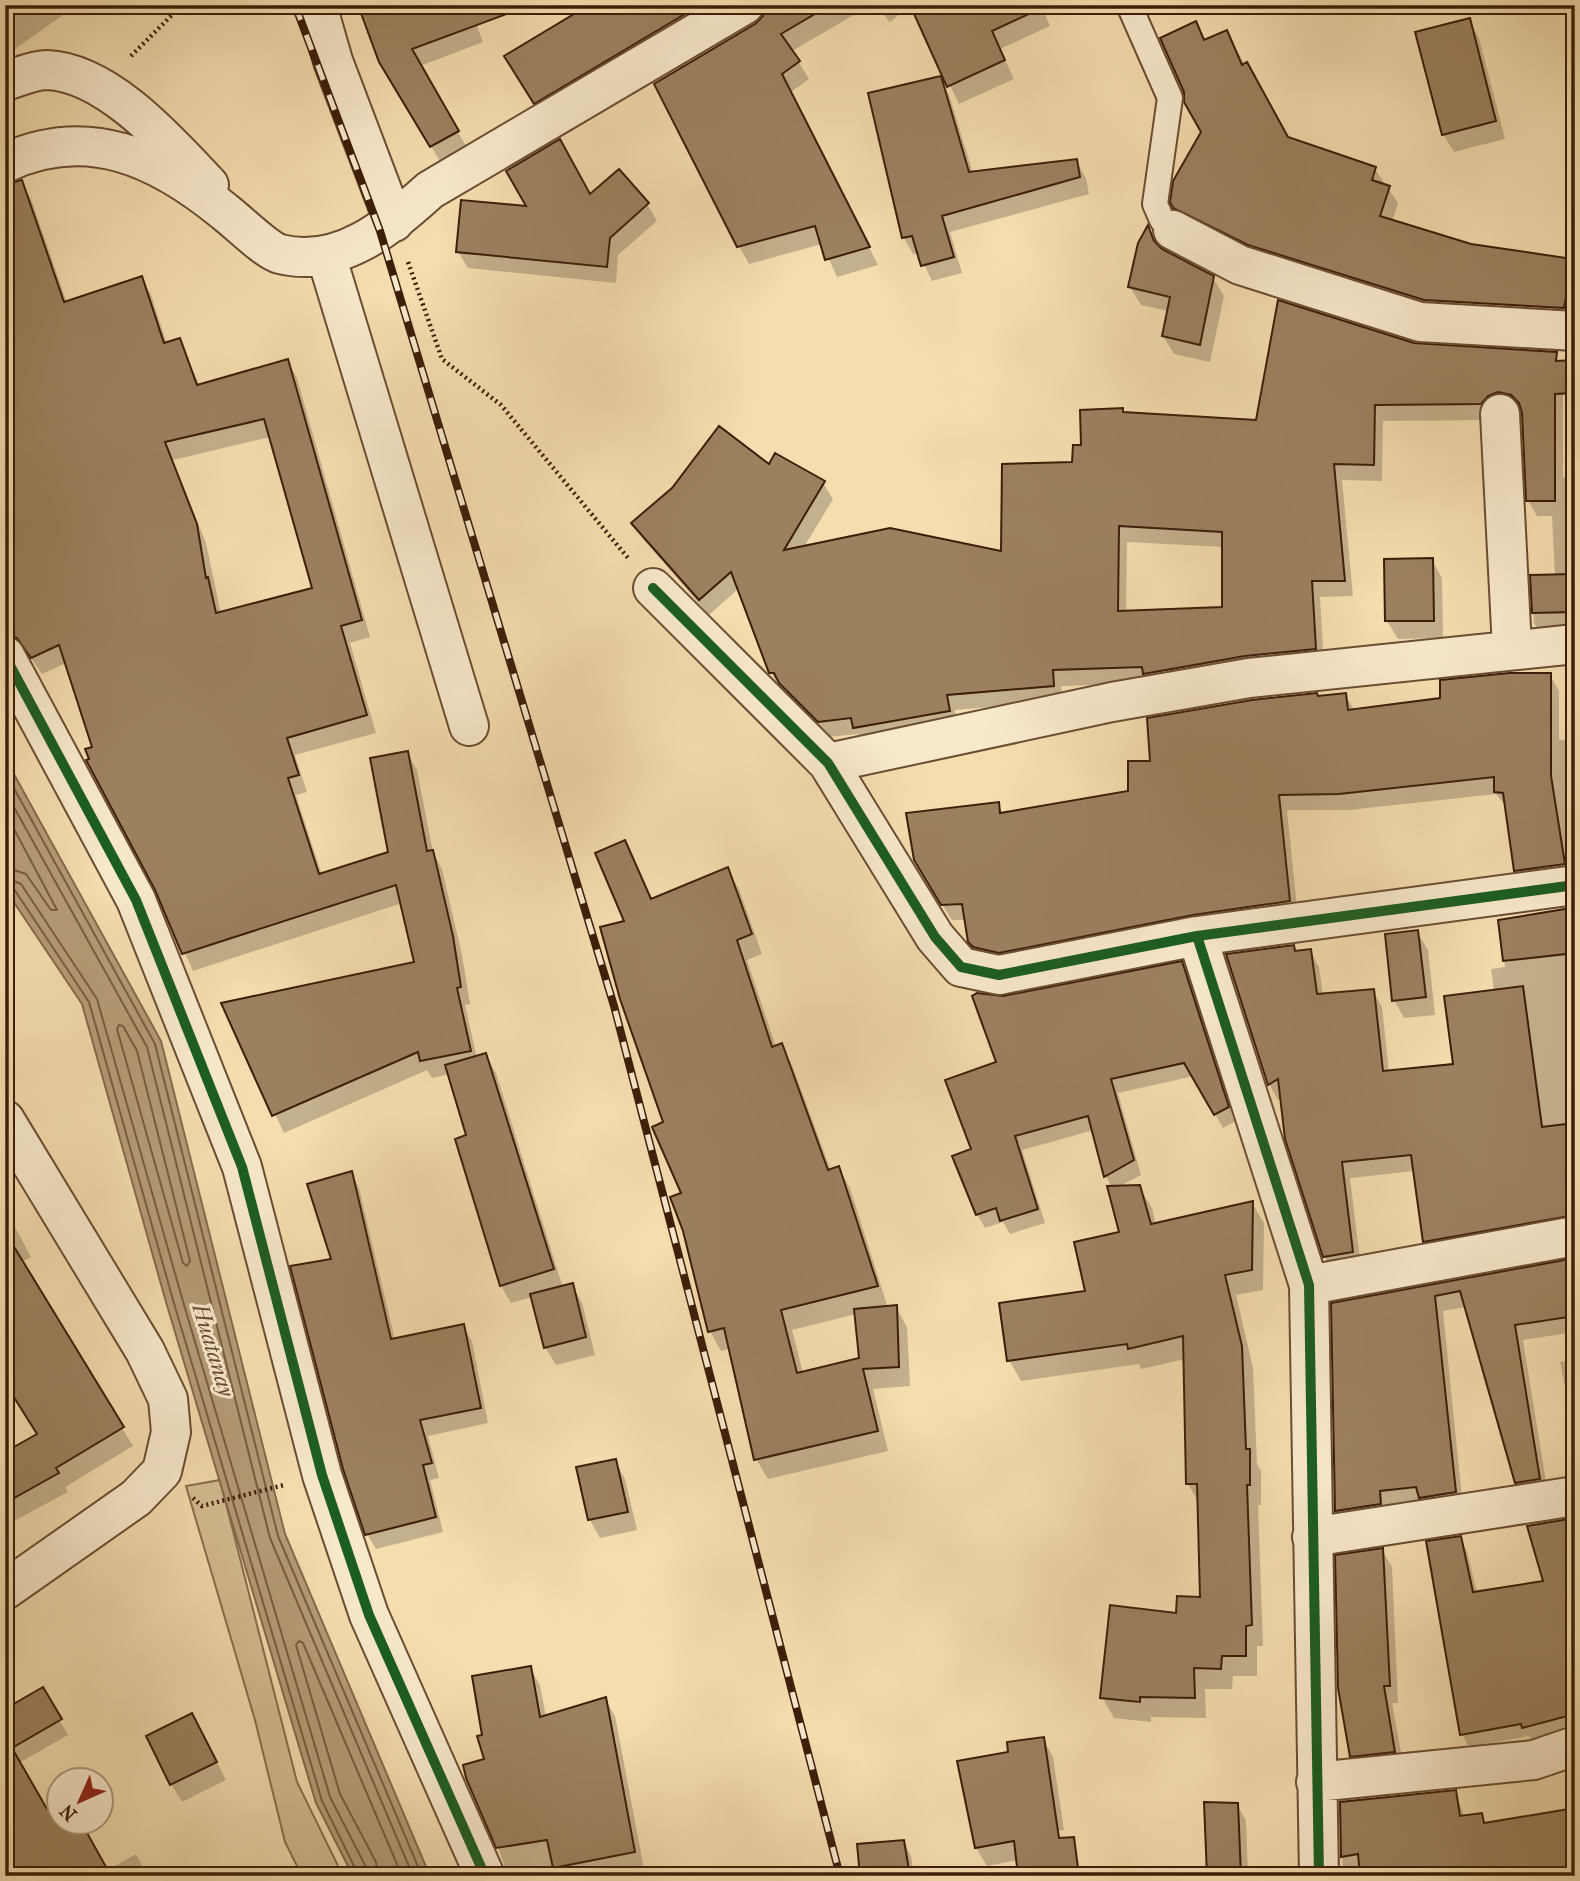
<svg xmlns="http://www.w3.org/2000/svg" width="1580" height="1881" font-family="'IM FELL French Canon',serif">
	<rect width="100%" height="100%" fill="#f4ddaf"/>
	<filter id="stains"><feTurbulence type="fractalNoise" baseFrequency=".00286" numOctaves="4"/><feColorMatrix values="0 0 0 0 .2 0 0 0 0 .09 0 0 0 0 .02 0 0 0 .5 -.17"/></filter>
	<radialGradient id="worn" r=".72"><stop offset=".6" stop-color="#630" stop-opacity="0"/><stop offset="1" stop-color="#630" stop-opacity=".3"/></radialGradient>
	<path fill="#d5bd93" stroke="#886e4e" stroke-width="2" d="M 220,1480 L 297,1782 L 343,1876 L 302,1876 L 285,1842 L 255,1720 L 186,1486 Z"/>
	<path fill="#b59c77" stroke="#856a4b" stroke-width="2" d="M 5,758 L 161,1041 L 285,1534 L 430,1876 L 353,1876 L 316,1803 L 166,1302 L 82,1004 L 5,889 Z"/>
	<path fill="#0003" fill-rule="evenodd" d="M 5,5 L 62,5 L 66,13 L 5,56 Z
		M 469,5 L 483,42 L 420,66 L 467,148 L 441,163 L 381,61 Z
		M 593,5 L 741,5 L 545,120 L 517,75 Z
		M 767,5 L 869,6 L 792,51 L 809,79 L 791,92 L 878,265 L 837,277 L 822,244 L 749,264 L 739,246 L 757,25 L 765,16 Z
		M 876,5 L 911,5 L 890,22 Z
		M 912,5 L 1041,5 L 1050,26 L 1000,49 L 1014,79 L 959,104 Z
		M 1469,20 L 1479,38 L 1505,139 L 1454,152 L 1443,134 Z
		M 1195,24 L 1205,42 L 1226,32 L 1288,138 L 1375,169 L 1398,203 L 1392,222 L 1563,274 L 1563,324 L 1434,316 L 1184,224 L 1175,207 L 1203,132 Z
		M 940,78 L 949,95 L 973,173 L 1076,161 L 1086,178 L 1089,194 L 950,232 L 962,273 L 932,281 L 919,253 L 913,254 L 904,238 L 870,94 Z
		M 21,182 L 31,199 L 67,303 L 141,278 L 151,295 L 167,344 L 179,340 L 200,386 L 287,361 L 297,378 L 370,637 L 350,643 L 376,733 L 295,755 L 307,792 L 296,795 L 322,875 L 390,854 L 407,753 L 417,770 L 433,852 L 442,869 L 462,955 L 470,1004 L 465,1005 L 477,1058 L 486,1055 L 496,1073 L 563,1288 L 572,1285 L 582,1303 L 595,1355 L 556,1365 L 545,1347 L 532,1297 L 511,1303 L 501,1286 L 468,1136 L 450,1074 L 432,1078 L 427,1070 L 284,1133 L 223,1004 L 416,963 L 402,903 L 193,971 L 95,748 L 66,663 L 42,674 L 29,655 L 16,651 L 5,631 ZM 270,437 L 314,589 L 221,614 L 206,543 L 173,460 Z
		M 590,197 L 647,204 L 657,221 L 618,255 L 616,283 L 468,268 L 458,252 L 529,208 Z
		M 1148,228 L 1159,248 L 1213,278 L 1224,296 L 1210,362 L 1174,354 L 1163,336 L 1169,311 L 1141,305 L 1130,287 Z
		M 1413,345 L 1553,353 L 1563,369 L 1563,477 L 1575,475 L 1575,635 L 1544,639 L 1534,623 L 1532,576 L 1555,576 L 1552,516 L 1537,516 L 1528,500 L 1524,413 L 1508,408 L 1490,420 L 1383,421 L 1382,481 L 1342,480 L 1353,596 L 1320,597 L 1324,665 L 1150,683 L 1061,686 L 1062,701 L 955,710 L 958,727 L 864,744 L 858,734 L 828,737 L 791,699 L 784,688 L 780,689 L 771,672 L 739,588 L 709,615 L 643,539 L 634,523 L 673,489 L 770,466 L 823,483 L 833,499 L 804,547 L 1003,553 L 1074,463 L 1083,447 L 1122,409 L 1125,414 L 1257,422 ZM 1127,542 L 1224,547 L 1224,609 L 1126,613 Z
		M 1432,560 L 1442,578 L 1443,638 L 1398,639 L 1387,621 Z
		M 1550,675 L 1559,691 L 1559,740 L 1575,739 L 1575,882 L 1525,887 L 1516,871 L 1507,808 L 1496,794 L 1349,810 L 1287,810 L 1298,917 L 980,958 L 970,941 L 966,920 L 952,920 L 925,877 L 998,804 L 1003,814 L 1130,793 L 1152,763 L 1318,697 L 1345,695 L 1355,711 L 1441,700 Z
		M 624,842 L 653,900 L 727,870 L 739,889 L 762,954 L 747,960 L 776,1047 L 781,1045 L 792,1065 L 831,1171 L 839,1168 L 850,1188 L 888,1308 L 896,1307 L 907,1327 L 910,1386 L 873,1389 L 888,1451 L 768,1479 L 756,1459 L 731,1348 L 721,1351 L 710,1331 L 627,922 ZM 856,1314 L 861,1360 L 803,1373 L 792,1330 Z
		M 1575,909 L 1575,1233 L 1434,1257 L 1425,1241 L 1415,1171 L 1350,1178 L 1361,1268 L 1334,1273 L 1325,1257 L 1282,1098 L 1278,1100 L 1269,1084 L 1293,947 L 1297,953 L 1310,951 L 1319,967 L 1323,995 L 1373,991 L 1382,1007 L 1389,1072 L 1455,1066 L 1494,991 L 1491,969 L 1505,967 L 1500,922 Z
		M 1417,932 L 1428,950 L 1435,1015 L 1404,1018 L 1394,1000 Z
		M 1181,963 L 1189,977 L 1236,1121 L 1223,1128 L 1194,1076 L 1118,1093 L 1141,1175 L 1118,1187 L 1139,1187 L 1152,1208 L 1156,1225 L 1252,1203 L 1264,1223 L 1263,1290 L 1236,1295 L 1253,1368 L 1257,1464 L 1261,1471 L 1261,1505 L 1258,1505 L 1263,1646 L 1257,1646 L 1257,1676 L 1233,1676 L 1232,1689 L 1205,1689 L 1206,1718 L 1151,1717 L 1151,1722 L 1114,1718 L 1102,1697 L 1178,1615 L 1201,1599 L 1199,1503 L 1188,1484 L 1185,1359 L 1141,1369 L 1139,1364 L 1021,1381 L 1009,1360 L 1087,1292 L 1121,1233 L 1112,1188 L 1106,1176 L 1094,1130 L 1022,1150 L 1045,1223 L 1010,1234 L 1003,1222 L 985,1228 L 977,1214 L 973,1150 L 998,1063 L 1003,998 Z
		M 351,1173 L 359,1188 L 395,1340 L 463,1326 L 472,1341 L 488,1423 L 428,1436 L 439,1478 L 430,1480 L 443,1532 L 376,1549 L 367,1534 L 333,1260 Z
		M 5,1208 L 31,1257 L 5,1271 Z
		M 1575,1264 L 1575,1332 L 1523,1340 L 1548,1494 L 1526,1498 L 1517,1483 L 1466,1307 L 1443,1311 L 1463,1508 L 1345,1526 L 1336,1511 L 1333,1305 Z
		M 5,1317 L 122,1428 L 133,1446 L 65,1487 L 68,1492 L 5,1526 L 5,1454 L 39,1435 L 12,1391 L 5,1395 Z
		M 1575,1359 L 1575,1438 L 1560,1362 Z
		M 615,1461 L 625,1479 L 637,1530 L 600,1538 L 590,1520 L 578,1469 Z
		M 1575,1518 L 1575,1728 L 1531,1740 L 1529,1736 L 1469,1747 L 1462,1734 L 1460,1538 L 1467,1551 L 1477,1593 L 1545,1582 L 1530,1527 Z
		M 1382,1550 L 1392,1567 L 1398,1703 L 1392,1703 L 1404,1769 L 1362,1773 L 1352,1756 Z
		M 530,1668 L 540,1685 L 546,1717 L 605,1699 L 615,1716 L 644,1869 L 640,1870 L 641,1876 L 508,1876 L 498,1847 L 484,1736 Z
		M 42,1690 L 68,1735 L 19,1763 L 46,1811 L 60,1822 L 79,1822 L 106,1871 L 136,1854 L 148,1876 L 5,1876 L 5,1711 Z
		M 202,1733 L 226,1780 L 182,1802 L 171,1784 Z
		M 1043,1739 L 1053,1757 L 1064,1830 L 1032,1834 L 1034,1857 L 987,1866 L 976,1848 L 1010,1753 Z
		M 1455,1792 L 1465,1818 L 1481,1815 L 1487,1825 L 1575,1876 L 1343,1876 L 1341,1803 Z
		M 1237,1805 L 1246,1820 L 1248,1876 L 1209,1876 Z
		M 903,1842 L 911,1856 L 914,1876 L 863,1876 Z"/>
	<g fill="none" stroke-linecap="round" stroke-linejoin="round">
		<path stroke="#785d40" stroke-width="2" d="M 5,772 L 155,1044 L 278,1536 L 422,1876
			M 5,791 L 147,1047 L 270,1538 L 413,1876
			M 5,812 L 57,910 L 51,910 L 26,874 L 5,867
			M 5,877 L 21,884 L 97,999 L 182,1298 L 330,1797 L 366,1867 L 368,1876
			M 5,886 L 14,889 L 89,1002 L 173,1300 L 322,1801 L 359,1876
			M 119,1025 L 123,1026 L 137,1051 L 190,1261 L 187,1266 L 183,1263 L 117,1029 Z
			M 378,1876 L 376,1862 L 340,1794 L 296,1645 L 299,1641 L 303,1643 L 402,1876"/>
	</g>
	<path fill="#9c815f" stroke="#3c1e09" stroke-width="2" fill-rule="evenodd" d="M 358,5 L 519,5 L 520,9 L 412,49 L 459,131 L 430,147 L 379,62 Z
		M 589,5 L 700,5 L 534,104 L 504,56 Z
		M 766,5 L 830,5 L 781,34 L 800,61 L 782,74 L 870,247 L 825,260 L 815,226 L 737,247 L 654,84 L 755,24 L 763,16 Z
		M 910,5 L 1048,5 L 992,31 L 1005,60 L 947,87 Z
		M 1470,18 L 1496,121 L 1442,135 L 1415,32 Z
		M 1196,21 L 1204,40 L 1227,30 L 1242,65 L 1247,62 L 1288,137 L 1376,167 L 1372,180 L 1390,186 L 1380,216 L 1471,244 L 1573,259 L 1564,308 L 1424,300 L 1248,245 L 1173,208 L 1170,202 L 1173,181 L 1201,132 L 1184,102 L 1184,92 L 1160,38 Z
		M 941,76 L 969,172 L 1077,159 L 1080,177 L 942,216 L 954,257 L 921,266 L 912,236 L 902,238 L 868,93 Z
		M 560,139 L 590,194 L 619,169 L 649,203 L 610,238 L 607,267 L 456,252 L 461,200 L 526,206 L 506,171 Z
		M 22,180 L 64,302 L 142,276 L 164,343 L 180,338 L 197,385 L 288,359 L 362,620 L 341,626 L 367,715 L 287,738 L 299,775 L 288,778 L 319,874 L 388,852 L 370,758 L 408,751 L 427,851 L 433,850 L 453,936 L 461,987 L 457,988 L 471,1051 L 420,1061 L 418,1052 L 272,1116 L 221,1003 L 414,962 L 396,885 L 182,954 L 155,890 L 86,760 L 89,759 L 85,749 L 92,747 L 59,645 L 31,658 L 17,638 L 5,634 L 5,184 ZM 264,419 L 312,588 L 216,613 L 208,577 L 206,578 L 197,524 L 165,442 Z
		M 1148,225 L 1154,241 L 1162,249 L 1214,276 L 1200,345 L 1162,336 L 1170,297 L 1128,287 L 1138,243 Z
		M 1278,300 L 1414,343 L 1557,352 L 1556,361 L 1575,360 L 1575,393 L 1555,394 L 1555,501 L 1526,501 L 1522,413 L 1519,403 L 1511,395 L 1498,392 L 1488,396 L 1481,404 L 1375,405 L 1374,465 L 1334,464 L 1345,581 L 1312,581 L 1316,649 L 1245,656 L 1143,674 L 1142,667 L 1053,670 L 1054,686 L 947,695 L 950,711 L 853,728 L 851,718 L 818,722 L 779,683 L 774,673 L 769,673 L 731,572 L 699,600 L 631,523 L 672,488 L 719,426 L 769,464 L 775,453 L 825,481 L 784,550 L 890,528 L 1001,551 L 1002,464 L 1072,462 L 1073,445 L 1081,445 L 1080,410 L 1123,408 L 1123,412 L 1256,420 ZM 1119,526 L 1222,532 L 1222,607 L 1118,611 Z
		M 1433,558 L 1434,621 L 1385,621 L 1384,559 Z
		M 1575,574 L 1575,612 L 1532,613 L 1530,575 Z
		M 1509,673 L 1551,673 L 1551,776 L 1565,864 L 1514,871 L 1503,793 L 1494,792 L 1494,777 L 1339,794 L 1279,795 L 1290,901 L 1193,915 L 999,953 L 973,947 L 968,942 L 962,904 L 941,905 L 914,860 L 906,813 L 999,802 L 1000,813 L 1128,791 L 1128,761 L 1150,761 L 1147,718 L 1252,700 L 1317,693 L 1318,696 L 1346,693 L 1348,710 L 1440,698 L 1440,680 Z
		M 625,840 L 651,899 L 728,867 L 752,934 L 737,940 L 772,1047 L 782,1043 L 828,1170 L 839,1166 L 878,1286 L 781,1310 L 797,1373 L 859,1358 L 854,1309 L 897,1305 L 899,1367 L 863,1369 L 878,1431 L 754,1460 L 724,1328 L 708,1332 L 683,1231 L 670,1197 L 681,1193 L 652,1127 L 663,1122 L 620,999 L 600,927 L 624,921 L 595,853 Z
		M 1571,908 L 1575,953 L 1503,961 L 1498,920 Z
		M 1418,930 L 1426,997 L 1392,1001 L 1385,934 Z
		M 1294,945 L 1295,951 L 1311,949 L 1317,994 L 1374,989 L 1383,1071 L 1453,1064 L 1444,996 L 1523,986 L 1542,1127 L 1575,1123 L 1575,1215 L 1423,1242 L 1411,1155 L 1342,1162 L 1353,1252 L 1323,1257 L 1285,1139 L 1278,1079 L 1268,1085 L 1226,954 Z
		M 1182,961 L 1229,1107 L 1214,1115 L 1184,1063 L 1111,1079 L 1134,1160 L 1104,1177 L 1088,1116 L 1015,1136 L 1038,1209 L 1000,1221 L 996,1208 L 976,1215 L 952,1156 L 971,1149 L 945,1080 L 996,1062 L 972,996 L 977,993 L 1003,996 Z
		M 486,1053 L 554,1269 L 500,1286 L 455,1139 L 466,1135 L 445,1065 Z
		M 352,1171 L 391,1339 L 464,1324 L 481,1408 L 420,1420 L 432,1463 L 423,1465 L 436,1517 L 365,1535 L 343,1469 L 290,1266 L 331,1259 L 307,1184 Z
		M 1140,1185 L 1151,1224 L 1253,1201 L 1252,1270 L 1225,1275 L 1242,1346 L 1246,1449 L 1250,1449 L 1250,1485 L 1247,1485 L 1252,1625 L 1246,1626 L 1246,1656 L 1222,1656 L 1221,1669 L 1194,1668 L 1195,1698 L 1140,1697 L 1140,1702 L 1100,1698 L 1110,1605 L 1176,1613 L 1177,1596 L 1200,1597 L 1197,1484 L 1186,1484 L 1183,1336 L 1128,1349 L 1127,1344 L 1007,1361 L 999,1303 L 1085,1291 L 1074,1242 L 1119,1232 L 1107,1186 Z
		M 5,1232 L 124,1427 L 56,1468 L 59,1473 L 5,1503 L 5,1452 L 37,1434 L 5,1383 Z
		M 1575,1258 L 1575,1316 L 1515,1325 L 1540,1479 L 1515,1483 L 1460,1291 L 1435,1296 L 1456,1492 L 1419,1498 L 1416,1487 L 1380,1491 L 1381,1504 L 1335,1511 L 1331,1303 Z
		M 573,1283 L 586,1337 L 544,1348 L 530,1294 Z
		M 616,1459 L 628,1512 L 588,1520 L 576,1467 Z
		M 1575,1518 L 1575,1714 L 1522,1728 L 1521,1724 L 1460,1735 L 1426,1541 L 1461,1536 L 1473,1592 L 1543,1581 L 1527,1526 Z
		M 1383,1548 L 1390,1686 L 1384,1686 L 1395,1752 L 1350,1757 L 1338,1688 L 1335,1555 Z
		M 531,1666 L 540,1717 L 606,1697 L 635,1852 L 553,1868 L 547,1840 L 496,1848 L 466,1778 L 463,1765 L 484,1759 L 477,1736 L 482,1735 L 472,1676 Z
		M 43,1687 L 62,1719 L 12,1748 L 47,1809 L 60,1801 L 60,1822 L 81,1822 L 111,1876 L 5,1876 L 5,1709 Z
		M 192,1713 L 217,1762 L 170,1785 L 146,1736 Z
		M 1044,1737 L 1059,1838 L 1074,1837 L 1079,1876 L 1018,1876 L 1014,1841 L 975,1848 L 957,1761 L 1008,1752 L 1007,1742 Z
		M 1456,1790 L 1460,1816 L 1482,1813 L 1484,1823 L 1575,1808 L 1575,1876 L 1360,1876 L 1358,1854 L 1341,1857 L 1340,1802 Z
		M 1204,1802 L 1238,1803 L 1241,1876 L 1207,1876 Z
		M 904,1840 L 910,1876 L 860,1876 L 857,1844 Z"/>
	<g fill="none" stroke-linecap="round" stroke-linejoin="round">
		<g stroke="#6a4e32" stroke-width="28">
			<path id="lane" d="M 1129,5 L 1170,98 L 1155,204 L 1162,220 L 1173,230"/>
		</g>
		<g stroke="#6a4e32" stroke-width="42">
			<path id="street" d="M 317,5 L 333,61 L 394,222
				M 5,81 C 19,77 33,70 47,70 C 108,72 171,145 209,185
				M 5,163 C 88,124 159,158 225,212 C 238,222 266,250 280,254 C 339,269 389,227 430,190 L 744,5
				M 1173,230 L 1240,265 L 1420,322 L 1575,331
				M 326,255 L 469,726
				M 1500,414 L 1512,648
				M 653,588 L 828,763 L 935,937 L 961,967 L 999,975 L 1197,936 L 1575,885
				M 5,656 L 136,900 L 242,1167 L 322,1475 L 369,1615 L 485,1876
				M 828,763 L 1112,702 L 1249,678 L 1575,644
				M 1197,936 L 1309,1285 L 1319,1876
				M 5,1120 L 145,1351 L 168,1399 L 171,1432 L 162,1471 L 136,1498 L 5,1590
				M 1309,1285 L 1575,1236
				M 1312,1537 L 1575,1496
				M 1316,1782 L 1534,1760 L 1575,1746"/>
		</g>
		<path stroke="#3c1e09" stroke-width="4.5" stroke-dasharray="2 3.5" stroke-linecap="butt" d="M 131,56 L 182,5
			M 408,262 L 442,359 L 501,405 L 628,558
			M 193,1498 L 202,1506 L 284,1485"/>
		<use href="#lane" stroke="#f8e9cb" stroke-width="24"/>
		<use href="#street" stroke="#f8e9cb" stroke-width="38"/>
		<g stroke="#3c1e09" stroke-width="8">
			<path id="rail" d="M 295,5 L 380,231 L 614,1006 L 840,1876"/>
		</g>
		<use href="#rail" stroke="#f8e9cb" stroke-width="5" stroke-dasharray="16" stroke-linecap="butt"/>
		<g stroke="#f8e9cb" stroke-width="15">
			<path id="cycleway" d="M 653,588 L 828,763 L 935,937 L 961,967 L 999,975 L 1197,936 L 1575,885
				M 5,656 L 136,900 L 242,1167 L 322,1475 L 369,1615 L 485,1876
				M 1197,936 L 1309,1285 L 1319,1876"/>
		</g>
		<use href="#cycleway" stroke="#1b5e20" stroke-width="10"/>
	</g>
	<g text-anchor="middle" stroke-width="6" stroke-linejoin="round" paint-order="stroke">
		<g font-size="23" font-style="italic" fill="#664a30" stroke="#f8e9cb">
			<text transform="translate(214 1350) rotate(73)" y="8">Huatanay</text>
		</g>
	</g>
	<rect width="1580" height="1881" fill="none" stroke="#f4ddaf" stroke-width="28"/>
	<rect x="7" y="7" width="1566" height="1867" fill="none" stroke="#3c1e09" stroke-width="3.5"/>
	<rect x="14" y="14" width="1552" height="1853" fill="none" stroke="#3c1e09" stroke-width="2"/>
	<g transform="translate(80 1801) rotate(225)"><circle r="33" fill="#f8e9cb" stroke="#ad987d" stroke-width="2"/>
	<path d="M0-5L12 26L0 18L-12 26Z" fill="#8f2418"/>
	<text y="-10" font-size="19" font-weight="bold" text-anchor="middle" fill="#3c1e09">N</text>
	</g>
	<rect width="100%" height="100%" filter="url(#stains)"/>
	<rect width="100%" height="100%" fill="url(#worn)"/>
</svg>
